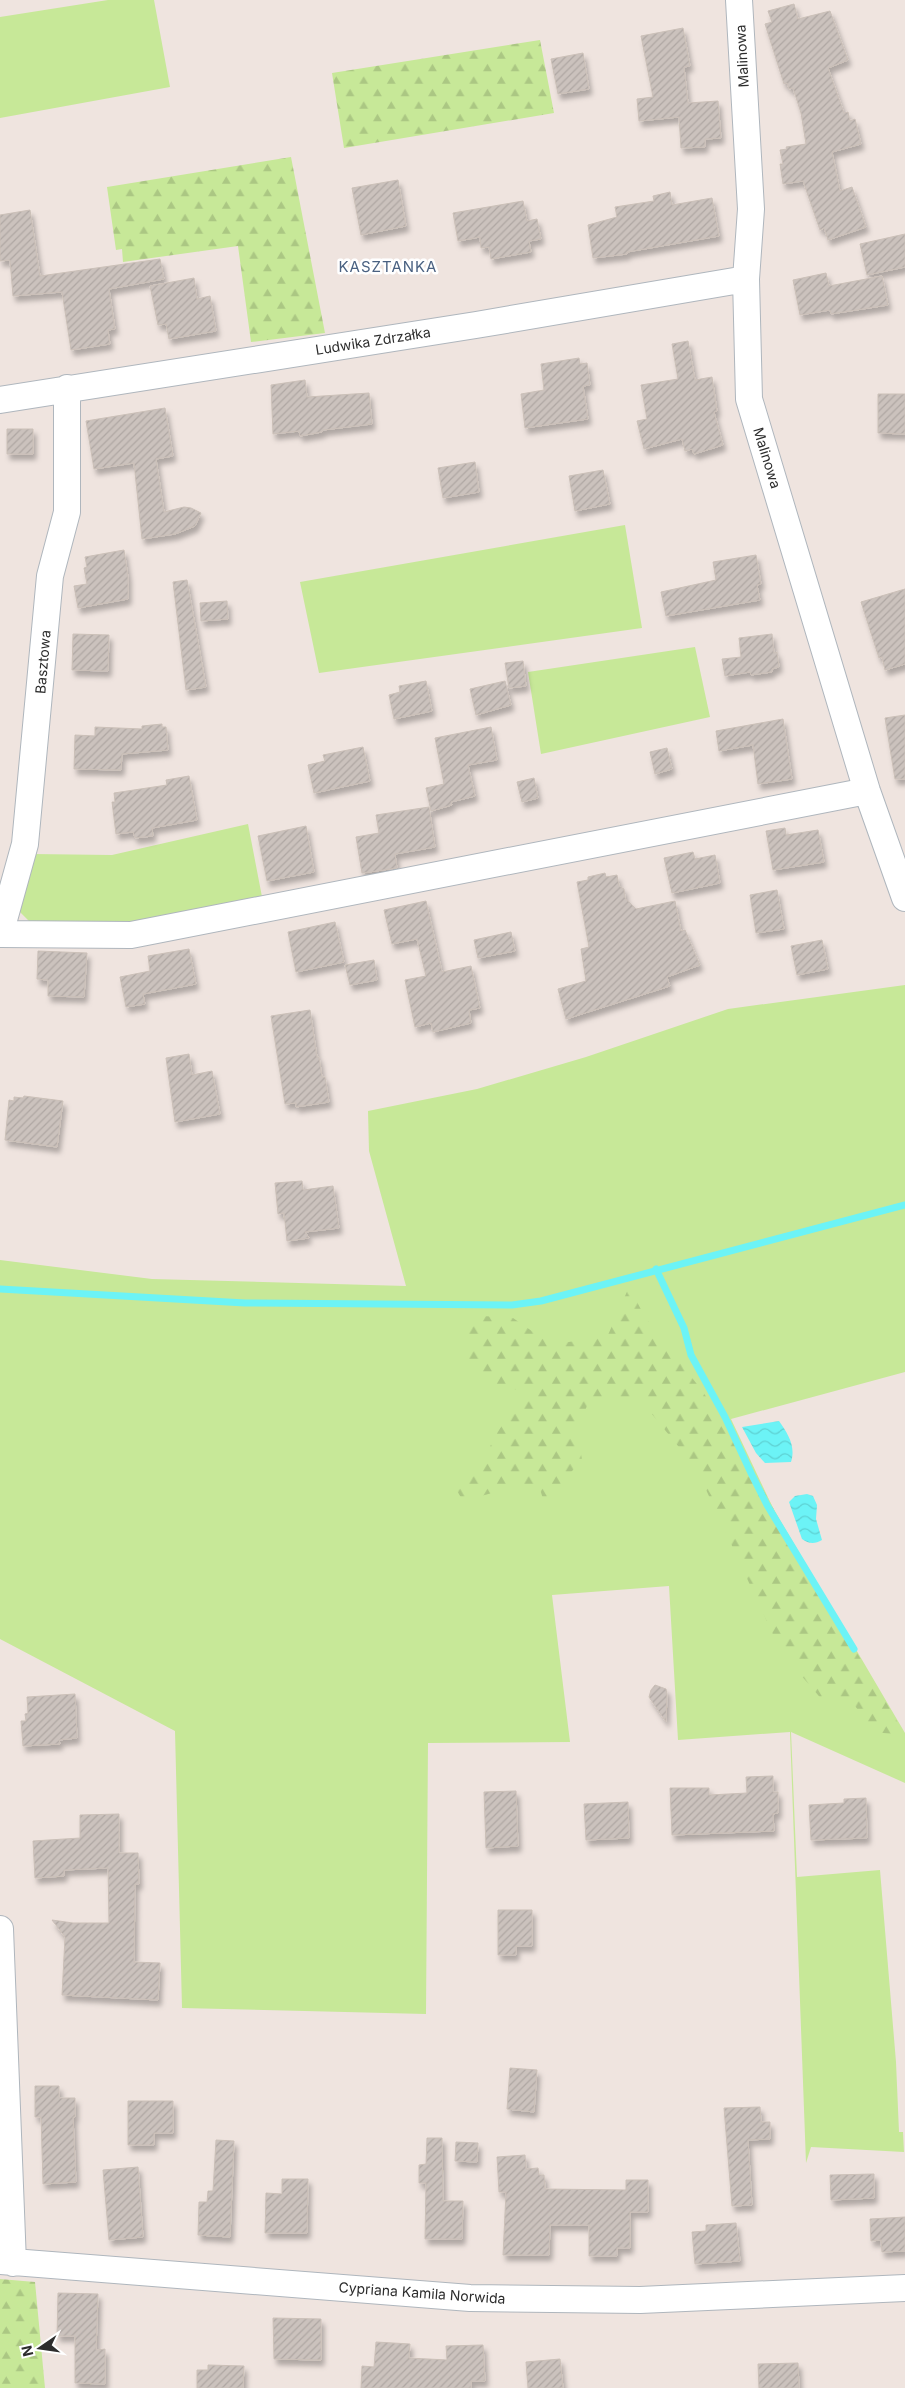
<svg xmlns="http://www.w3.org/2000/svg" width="905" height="2388" font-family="Inter,sans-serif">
	<defs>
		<pattern id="forest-firs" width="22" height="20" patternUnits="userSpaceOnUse" patternTransform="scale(1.25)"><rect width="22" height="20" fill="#c7e898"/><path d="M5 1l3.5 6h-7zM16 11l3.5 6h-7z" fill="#abc783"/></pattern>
		<pattern id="water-waves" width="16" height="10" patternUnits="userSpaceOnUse" patternTransform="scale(1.25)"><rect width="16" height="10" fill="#6cf3f6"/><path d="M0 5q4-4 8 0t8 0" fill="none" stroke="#5ed1d3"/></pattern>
		<pattern id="building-hatch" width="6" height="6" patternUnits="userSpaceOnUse" patternTransform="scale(1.25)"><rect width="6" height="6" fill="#cbc2bd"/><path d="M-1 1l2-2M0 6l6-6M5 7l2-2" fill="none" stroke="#afa7a3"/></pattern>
		<filter id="shadow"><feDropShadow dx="3" dy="5.5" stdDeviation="2.5" flood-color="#0004"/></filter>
	</defs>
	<rect width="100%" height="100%" fill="#efe4df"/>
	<path fill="#c7e898" d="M 108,0 L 154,0 L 170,87 L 0,118 L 0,17 Z
		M 625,525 L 642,628 L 319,673 L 300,582 Z
		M 695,647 L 710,717 L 541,754 L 528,672 Z
		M 248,824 L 263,902 L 142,925 L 29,921 L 19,911 L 32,854 L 112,855 Z
		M 905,985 L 905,1372 L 731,1419 L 773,1508 L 905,1733 L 905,1783 L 791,1732 L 797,1877 L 880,1870 L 896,2062 L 899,2132 L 903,2132 L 904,2152 L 811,2147 L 806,2163 L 790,1732 L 678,1740 L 669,1586 L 552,1595 L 570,1742 L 428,1743 L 426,2014 L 182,2008 L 175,1731 L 0,1639 L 0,1260 L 152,1279 L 406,1286 L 369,1151 L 368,1111 L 477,1089 L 586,1057 L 728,1009 Z"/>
	<path fill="url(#forest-firs)" d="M 540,40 L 554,113 L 344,148 L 332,73 Z
		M 291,157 L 325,333 L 251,342 L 238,246 L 123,262 L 122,249 L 116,250 L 107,187 Z
		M 629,1287 L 645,1317 L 703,1392 L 750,1464 L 780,1521 L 905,1735 L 873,1732 L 849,1697 L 824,1702 L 781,1652 L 696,1468 L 638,1397 L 590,1399 L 577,1429 L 582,1460 L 544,1502 L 539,1486 L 510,1488 L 463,1501 L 449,1477 L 479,1470 L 497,1432 L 528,1392 L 496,1385 L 467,1366 L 467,1315 L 513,1318 L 552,1345 L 608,1335 Z
		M 0,2279 L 35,2282 L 45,2388 L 0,2388 Z"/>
	<path fill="url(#water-waves)" d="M 779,1421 C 788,1434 796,1446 791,1462 L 765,1463 L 756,1453 L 742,1427 Z
		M 807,1494 L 813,1496 L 817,1505 L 816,1519 L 822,1540 C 815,1544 809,1544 802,1539 L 789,1502 L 795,1496 Z"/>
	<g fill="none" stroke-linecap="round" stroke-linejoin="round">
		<path stroke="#6cf3f6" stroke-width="7" d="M 656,1269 L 684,1328 L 691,1355 L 725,1417 L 751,1473 L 767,1505 L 854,1649
			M 0,1289 L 245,1303 L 512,1305 L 541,1301 L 905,1205"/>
	</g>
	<path fill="url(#building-hatch)" stroke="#cbc0b8" filter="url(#shadow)" d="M 794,4 L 798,19 L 830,11 L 848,60 L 828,68 L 844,113 L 848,112 L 850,121 L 855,119 L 861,144 L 832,152 L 840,191 L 852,187 L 866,227 L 828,240 L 824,228 L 820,230 L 803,181 L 783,184 L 780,164 L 783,164 L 780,150 L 787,149 L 786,147 L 806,144 L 801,113 L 793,88 L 789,89 L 787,83 L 784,84 L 765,24 L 772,22 L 768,11 Z
		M 683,28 L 690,66 L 684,67 L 688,103 L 718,101 L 721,138 L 705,139 L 705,147 L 681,148 L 679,117 L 639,121 L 637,99 L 653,97 L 641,36 Z
		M 583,53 L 589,89 L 558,94 L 551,59 Z
		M 398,180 L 406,226 L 361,235 L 352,188 Z
		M 670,192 L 672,205 L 712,198 L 719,236 L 627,252 L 627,254 L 593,258 L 588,225 L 617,217 L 615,207 L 654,201 L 653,196 Z
		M 523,201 L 527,221 L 537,219 L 541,239 L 529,241 L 531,252 L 491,259 L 489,247 L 481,248 L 480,237 L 458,241 L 453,213 Z
		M 30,210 L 40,276 L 160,259 L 164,279 L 109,289 L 115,329 L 108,330 L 110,344 L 71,350 L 62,292 L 13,296 L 10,260 L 0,261 L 0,215 Z
		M 905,234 L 905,267 L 867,275 L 860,244 Z
		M 826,273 L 829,286 L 882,276 L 888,305 L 831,314 L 830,310 L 800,315 L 793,280 Z
		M 194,278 L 197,299 L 210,296 L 216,331 L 169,339 L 166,324 L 158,325 L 150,286 Z
		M 688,341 L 695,380 L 712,377 L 717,411 L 714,412 L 723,445 L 694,454 L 692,449 L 685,451 L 682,439 L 644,449 L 637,421 L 647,419 L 641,385 L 678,379 L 672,344 Z
		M 579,358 L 580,364 L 587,363 L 590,385 L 583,386 L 588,419 L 525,428 L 521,394 L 544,390 L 541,364 Z
		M 305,380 L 307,397 L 369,393 L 372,424 L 323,430 L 322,432 L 300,436 L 299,431 L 273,434 L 271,385 Z
		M 878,394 L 905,394 L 905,434 L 878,433 Z
		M 165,408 L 173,456 L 156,459 L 164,512 L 184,507 L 191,508 L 201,513 L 195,526 L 175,534 L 142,539 L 134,463 L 94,469 L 86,421 Z
		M 7,429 L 33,429 L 33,454 L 7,454 Z
		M 475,462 L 479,492 L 443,498 L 438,468 Z
		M 603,470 L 610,504 L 575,511 L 569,476 Z
		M 124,550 L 128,577 L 128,599 L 78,608 L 74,586 L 87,584 L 84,568 L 87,567 L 85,557 Z
		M 756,555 L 761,584 L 757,585 L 760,600 L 666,616 L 661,592 L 716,580 L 713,562 Z
		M 187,580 L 206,687 L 186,690 L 173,582 Z
		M 905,589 L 905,664 L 885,670 L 882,657 L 879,658 L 861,602 Z
		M 227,601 L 228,619 L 201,621 L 200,603 Z
		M 73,634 L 109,635 L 108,671 L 72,670 Z
		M 772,634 L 774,653 L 777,652 L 779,667 L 772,669 L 772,672 L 751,675 L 750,672 L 725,676 L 722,659 L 741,657 L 739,638 Z
		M 523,661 L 526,686 L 509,688 L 505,663 Z
		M 426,681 L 432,711 L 394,719 L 389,695 L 400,692 L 399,686 Z
		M 505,681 L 511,705 L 476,715 L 470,689 Z
		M 905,715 L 905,779 L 895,779 L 885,718 Z
		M 783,719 L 792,779 L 758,784 L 753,745 L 719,751 L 716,731 Z
		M 162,724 L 162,727 L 166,727 L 168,750 L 122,754 L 121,770 L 74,769 L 75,735 L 95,736 L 95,727 L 142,729 L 142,726 Z
		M 491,727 L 497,760 L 468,765 L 475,796 L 451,802 L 452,805 L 431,811 L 426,788 L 444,784 L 435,738 Z
		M 363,747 L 370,781 L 314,793 L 308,765 L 325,761 L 323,755 Z
		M 667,748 L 672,769 L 655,774 L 650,752 Z
		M 189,776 L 197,820 L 152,828 L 153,836 L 135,838 L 133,832 L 116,834 L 112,802 L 115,802 L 114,793 L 167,785 L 166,780 Z
		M 534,778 L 538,798 L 522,802 L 517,782 Z
		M 429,807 L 435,847 L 395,854 L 397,868 L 362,873 L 356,837 L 379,833 L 376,815 Z
		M 306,826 L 314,872 L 267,881 L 258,836 Z
		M 785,828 L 786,835 L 818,830 L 824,862 L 773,870 L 766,831 Z
		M 693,852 L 695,859 L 715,855 L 720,883 L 672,893 L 664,858 Z
		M 605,873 L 606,877 L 617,875 L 619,886 L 624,889 L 625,898 L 636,909 L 675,901 L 681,931 L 685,930 L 700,965 L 667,977 L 670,986 L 566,1019 L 558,989 L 586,981 L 581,949 L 589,947 L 577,882 L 588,880 L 588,877 Z
		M 777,890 L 784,929 L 756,933 L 750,895 Z
		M 426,901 L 442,972 L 471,966 L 480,1008 L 469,1010 L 471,1023 L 433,1032 L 431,1023 L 415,1027 L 405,980 L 426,976 L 417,939 L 392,944 L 384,910 Z
		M 335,922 L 344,962 L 296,972 L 288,932 Z
		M 511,932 L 515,951 L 478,958 L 474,940 Z
		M 822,940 L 828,969 L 797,975 L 791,946 Z
		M 189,949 L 196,984 L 143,994 L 145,1004 L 126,1007 L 120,977 L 150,971 L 148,956 Z
		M 38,951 L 87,953 L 84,997 L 48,996 L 48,980 L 37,979 Z
		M 374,960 L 377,980 L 350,985 L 345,965 Z
		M 310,1010 L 317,1057 L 319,1057 L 322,1077 L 325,1077 L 329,1102 L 296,1107 L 296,1103 L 285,1104 L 271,1016 Z
		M 189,1054 L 192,1075 L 212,1071 L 220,1114 L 175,1122 L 166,1058 Z
		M 24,1096 L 63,1101 L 57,1147 L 5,1140 L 9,1100 L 14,1101 L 14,1097 L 23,1098 Z
		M 302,1181 L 303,1190 L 333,1186 L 339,1228 L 305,1232 L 309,1238 L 287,1241 L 284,1213 L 278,1214 L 275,1183 Z
		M 655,1685 L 666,1689 L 667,1694 L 666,1722 L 649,1697 L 651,1690 Z
		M 75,1694 L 77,1738 L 59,1740 L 60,1744 L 23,1746 L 21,1721 L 26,1721 L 25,1714 L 28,1713 L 27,1697 Z
		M 773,1776 L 773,1792 L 778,1792 L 778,1813 L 773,1814 L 774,1831 L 672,1835 L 670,1788 L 709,1788 L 709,1795 L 747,1793 L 746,1777 Z
		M 516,1791 L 518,1846 L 486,1848 L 484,1792 Z
		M 866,1798 L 867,1838 L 811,1840 L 809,1805 L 844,1803 L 844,1799 Z
		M 628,1802 L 629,1838 L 586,1840 L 584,1804 Z
		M 119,1814 L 119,1853 L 138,1853 L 139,1884 L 135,1884 L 134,1962 L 160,1963 L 158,2000 L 62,1995 L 65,1937 L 52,1920 L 73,1923 L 109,1923 L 108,1868 L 64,1870 L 64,1876 L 35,1878 L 33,1841 L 80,1838 L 80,1815 Z
		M 498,1910 L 532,1910 L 532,1946 L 516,1946 L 516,1955 L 498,1955 Z
		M 510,2068 L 537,2070 L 534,2112 L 507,2109 Z
		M 35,2086 L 59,2086 L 59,2098 L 75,2098 L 75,2117 L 73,2117 L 76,2182 L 43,2184 L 41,2117 L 35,2117 Z
		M 128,2101 L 173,2101 L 173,2133 L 154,2133 L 154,2145 L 128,2145 Z
		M 760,2107 L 761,2122 L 770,2122 L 770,2139 L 748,2140 L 752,2205 L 732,2206 L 724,2108 Z
		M 427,2138 L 442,2138 L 443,2201 L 463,2201 L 462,2239 L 425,2239 L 426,2183 L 419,2183 L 419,2165 L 426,2164 Z
		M 216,2140 L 234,2141 L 230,2237 L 198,2235 L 199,2202 L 207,2202 L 208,2191 L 213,2191 Z
		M 456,2142 L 478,2143 L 477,2162 L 455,2161 Z
		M 525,2155 L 526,2169 L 538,2168 L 539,2175 L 544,2175 L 545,2189 L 626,2190 L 626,2180 L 648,2180 L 648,2212 L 630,2212 L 630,2248 L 617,2248 L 617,2256 L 589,2256 L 589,2225 L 550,2225 L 549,2255 L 503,2255 L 506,2192 L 499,2192 L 497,2157 Z
		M 138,2167 L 143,2237 L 109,2240 L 103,2170 Z
		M 874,2174 L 874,2198 L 831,2200 L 830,2175 Z
		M 282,2179 L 308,2179 L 307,2233 L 265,2233 L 266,2193 L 282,2194 Z
		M 905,2217 L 905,2251 L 882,2252 L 881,2240 L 871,2241 L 870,2219 Z
		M 736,2223 L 740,2261 L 695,2264 L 692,2232 L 706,2231 L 706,2225 Z
		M 58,2293 L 98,2294 L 96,2350 L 105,2349 L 105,2384 L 75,2383 L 75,2336 L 57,2336 Z
		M 273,2318 L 321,2319 L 321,2360 L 274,2359 Z
		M 376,2342 L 410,2344 L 409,2358 L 447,2360 L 446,2346 L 483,2345 L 485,2381 L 471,2381 L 471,2388 L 361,2388 L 362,2366 L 374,2367 Z
		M 560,2359 L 563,2388 L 528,2388 L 526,2362 Z
		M 798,2363 L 799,2388 L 759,2388 L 758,2364 Z
		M 208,2365 L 244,2366 L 243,2388 L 197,2388 L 197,2370 L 208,2370 Z"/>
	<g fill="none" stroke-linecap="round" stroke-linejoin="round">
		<g stroke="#afb6bd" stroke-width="28">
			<path id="minor" d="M 739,0 L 751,209 L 746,279 L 749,399 L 867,791 L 905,898
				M 0,400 L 476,325 L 746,279
				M 0,934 L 131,935 L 867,791
				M 0,934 L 25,844 L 50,576 L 67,512 L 67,388
				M 0,1929 L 13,2263
				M 0,2261 L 470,2298 L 640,2300 L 905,2288"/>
		</g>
		<use href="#minor" stroke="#fff" stroke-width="26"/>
	</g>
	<g text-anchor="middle" stroke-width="5" stroke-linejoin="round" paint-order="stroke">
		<g font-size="14" fill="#2d2d2d" stroke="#fff">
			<text transform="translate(742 56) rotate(-93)" y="5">Malinowa</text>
			<text transform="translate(373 341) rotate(-9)" y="5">Ludwika Zdrzałka</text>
			<text transform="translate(767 458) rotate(73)" y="5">Malinowa</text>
			<text transform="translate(43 662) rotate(-85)" y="5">Basztowa</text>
			<text transform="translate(422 2293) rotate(4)" y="5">Cypriana Kamila Norwida</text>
		</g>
		<g font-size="15" letter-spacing="1" fill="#4a6181" stroke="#fff">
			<text x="388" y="272">KASZTANKA</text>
		</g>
	</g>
	<g transform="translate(40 2348) rotate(257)" stroke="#ffffff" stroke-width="4" paint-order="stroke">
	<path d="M0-4L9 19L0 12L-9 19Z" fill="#2d2d2d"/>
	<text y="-8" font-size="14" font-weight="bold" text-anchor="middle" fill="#2d2d2d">N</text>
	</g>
</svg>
